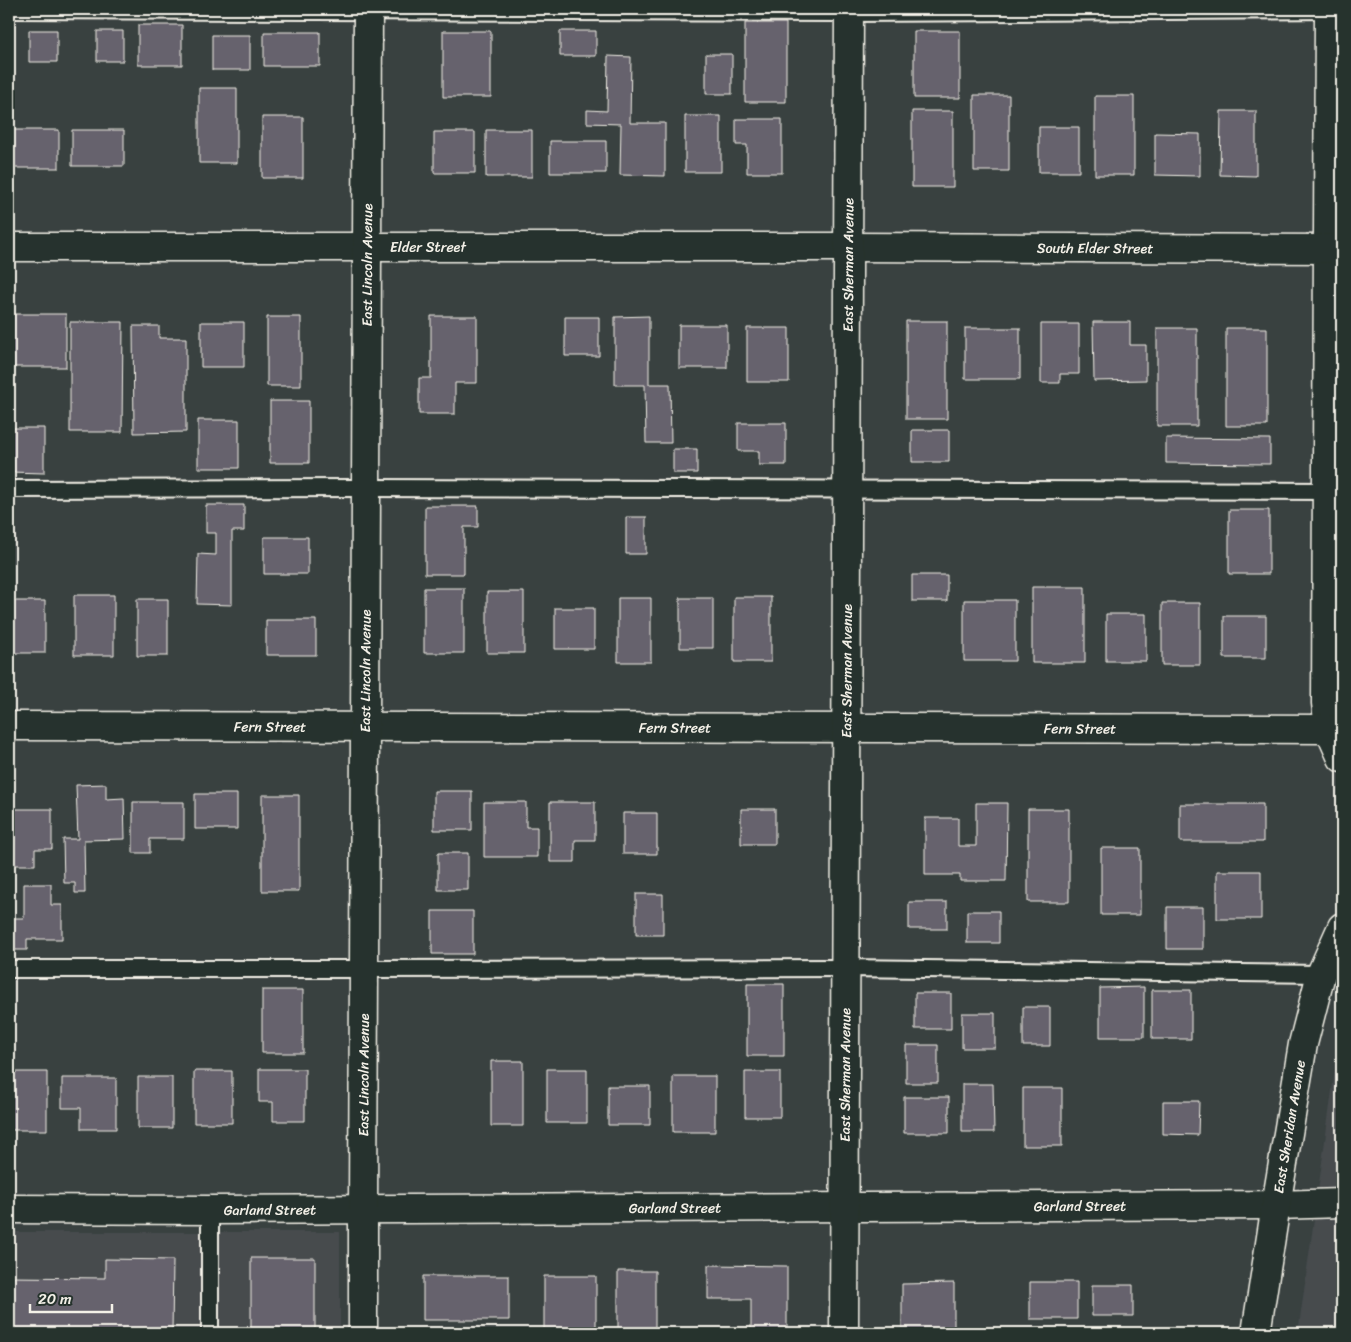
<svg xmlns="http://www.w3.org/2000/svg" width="1351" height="1342" font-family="Sriracha,sans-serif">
	<rect width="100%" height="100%" fill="#394140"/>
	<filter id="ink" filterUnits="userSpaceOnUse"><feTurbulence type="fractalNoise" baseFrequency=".02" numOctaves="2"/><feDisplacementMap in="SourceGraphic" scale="10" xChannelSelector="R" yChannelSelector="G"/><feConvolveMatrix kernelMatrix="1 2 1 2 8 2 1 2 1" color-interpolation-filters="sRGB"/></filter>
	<g filter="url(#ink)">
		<path fill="#464b4e" d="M 1342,1019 L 1342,1333 L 1298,1333 L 1342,1020 Z
			M 9,1232 L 340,1232 L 340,1333 L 9,1333 Z"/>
		<path fill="#66626d" stroke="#f4f1e8" d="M 745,23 L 786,23 L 786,102 L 745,102 Z
			M 138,25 L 182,25 L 182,65 L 138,65 Z
			M 29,30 L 57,30 L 57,62 L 29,62 Z
			M 97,31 L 123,31 L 123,61 L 97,61 Z
			M 443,31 L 491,31 L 491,97 L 443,97 Z
			M 560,31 L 596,31 L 596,56 L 560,56 Z
			M 914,31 L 960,31 L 960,98 L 914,98 Z
			M 264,32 L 320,32 L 320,66 L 264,66 Z
			M 212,35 L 250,35 L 250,70 L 212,70 Z
			M 706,54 L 732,54 L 732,94 L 706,94 Z
			M 608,56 L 631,57 L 630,123 L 665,123 L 665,176 L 620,175 L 621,124 L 587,123 L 587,110 L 607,111 Z
			M 199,88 L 237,88 L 237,163 L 199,163 Z
			M 974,95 L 1009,95 L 1009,171 L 974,171 Z
			M 1095,96 L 1134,96 L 1134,175 L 1095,175 Z
			M 912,111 L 953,111 L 953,187 L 912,187 Z
			M 1221,111 L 1256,111 L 1256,176 L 1220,175 Z
			M 685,116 L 721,116 L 721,172 L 685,172 Z
			M 262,117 L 303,117 L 303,178 L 262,178 Z
			M 736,119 L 782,119 L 782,173 L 747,173 L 747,145 L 736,145 Z
			M 1039,127 L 1079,127 L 1079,172 L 1039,172 Z
			M 9,130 L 59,130 L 59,168 L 9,168 Z
			M 72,130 L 124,130 L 124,166 L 72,166 Z
			M 486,130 L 532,130 L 532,177 L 486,177 Z
			M 434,132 L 475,132 L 475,173 L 434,173 Z
			M 1155,133 L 1200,134 L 1200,176 L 1155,175 Z
			M 550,141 L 606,141 L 606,173 L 550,173 Z
			M 9,314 L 66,314 L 66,367 L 9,367 Z
			M 431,316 L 477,316 L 477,383 L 455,383 L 455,414 L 419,414 L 419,378 L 431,378 Z
			M 649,316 L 649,384 L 670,384 L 671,443 L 646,443 L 645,385 L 615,385 L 615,317 Z
			M 267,317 L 301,317 L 301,386 L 267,386 Z
			M 565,317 L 599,317 L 599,356 L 565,356 Z
			M 906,321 L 947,321 L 947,419 L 906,419 Z
			M 70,322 L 123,322 L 122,432 L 70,432 Z
			M 201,322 L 244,322 L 244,367 L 201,367 Z
			M 1093,322 L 1130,322 L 1130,345 L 1146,345 L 1146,380 L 1094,381 Z
			M 1041,324 L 1079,324 L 1079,374 L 1060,374 L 1060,383 L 1041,383 Z
			M 679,325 L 727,325 L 727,368 L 679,368 Z
			M 133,326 L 159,326 L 159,338 L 186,338 L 186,432 L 134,433 Z
			M 747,328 L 789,328 L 789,382 L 747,382 Z
			M 965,328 L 1020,328 L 1020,379 L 965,379 Z
			M 1157,328 L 1197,328 L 1197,426 L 1157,426 Z
			M 1226,328 L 1267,328 L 1267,426 L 1226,426 Z
			M 270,401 L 309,401 L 309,463 L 270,463 Z
			M 198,420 L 239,420 L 239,468 L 198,468 Z
			M 738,423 L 786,423 L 786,465 L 759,465 L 759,451 L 738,451 Z
			M 9,428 L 44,428 L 44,473 L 9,472 Z
			M 912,430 L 949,430 L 949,462 L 912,462 Z
			M 1166,438 L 1270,439 L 1270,464 L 1166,463 Z
			M 673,449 L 697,449 L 697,473 L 673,473 Z
			M 206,505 L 244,505 L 244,531 L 232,531 L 232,605 L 197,604 L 198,554 L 216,555 L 216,533 L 206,533 Z
			M 425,506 L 478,506 L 478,527 L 464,527 L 464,574 L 425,574 Z
			M 1229,510 L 1269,510 L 1269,574 L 1229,574 Z
			M 626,517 L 646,517 L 646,554 L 626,554 Z
			M 264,537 L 308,537 L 308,574 L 264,574 Z
			M 912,575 L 947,575 L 947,601 L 912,601 Z
			M 1032,587 L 1085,587 L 1085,663 L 1032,663 Z
			M 424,588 L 464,588 L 464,653 L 424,653 Z
			M 487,592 L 524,592 L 524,653 L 487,653 Z
			M 74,595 L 114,595 L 114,655 L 74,655 Z
			M 734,597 L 771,597 L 771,662 L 734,662 Z
			M 618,598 L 651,598 L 651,662 L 618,662 Z
			M 680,598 L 713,598 L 713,648 L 680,648 Z
			M 137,599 L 168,599 L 168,656 L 137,656 Z
			M 964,600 L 1015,600 L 1015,661 L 964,661 Z
			M 14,601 L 45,601 L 45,653 L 14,653 Z
			M 1162,603 L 1200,603 L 1200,665 L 1162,665 Z
			M 555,608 L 594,608 L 594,649 L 555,649 Z
			M 1106,614 L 1146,614 L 1146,661 L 1106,661 Z
			M 1224,616 L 1266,616 L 1266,658 L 1224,658 Z
			M 266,620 L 316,620 L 316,655 L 266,655 Z
			M 106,784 L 106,799 L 124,798 L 125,839 L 84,840 L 85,893 L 75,893 L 75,883 L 64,883 L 63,839 L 78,839 L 76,785 Z
			M 434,791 L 472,791 L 472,830 L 434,830 Z
			M 195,794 L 237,794 L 237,829 L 195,829 Z
			M 262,795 L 299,795 L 299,891 L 262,891 Z
			M 133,802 L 184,802 L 184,839 L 150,839 L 150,853 L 133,853 Z
			M 484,802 L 526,802 L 526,827 L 537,827 L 537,857 L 484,857 Z
			M 550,802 L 595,802 L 595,840 L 575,840 L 575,862 L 550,862 Z
			M 976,803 L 1007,803 L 1006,881 L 960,881 L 960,875 L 925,875 L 925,818 L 958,818 L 958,846 L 976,846 Z
			M 1180,804 L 1263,804 L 1263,842 L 1180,842 Z
			M 9,809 L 52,809 L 52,849 L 35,849 L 35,865 L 9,865 Z
			M 741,809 L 775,809 L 775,844 L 741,844 Z
			M 1028,809 L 1069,809 L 1069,902 L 1028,902 Z
			M 623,813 L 657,813 L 657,854 L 623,854 Z
			M 1101,848 L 1140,848 L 1140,915 L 1101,915 Z
			M 438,853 L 468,853 L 468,890 L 438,890 Z
			M 1217,871 L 1261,871 L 1261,919 L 1217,919 Z
			M 24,884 L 51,884 L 51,905 L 62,905 L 62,939 L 27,939 L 27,950 L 9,950 L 9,918 L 24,918 Z
			M 636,894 L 663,894 L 663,935 L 636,935 Z
			M 909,902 L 947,902 L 947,929 L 909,929 Z
			M 1167,907 L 1203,907 L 1203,949 L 1167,949 Z
			M 432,911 L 473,911 L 473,954 L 432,954 Z
			M 967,911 L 999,911 L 999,943 L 967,943 Z
			M 747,984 L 784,984 L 784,1056 L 747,1056 Z
			M 1144,987 L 1144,1037 L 1100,1037 L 1100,988 Z
			M 262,990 L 303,990 L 303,1053 L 262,1053 Z
			M 1152,990 L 1191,990 L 1191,1039 L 1152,1039 Z
			M 915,993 L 951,993 L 951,1029 L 915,1029 Z
			M 1023,1007 L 1050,1007 L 1050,1046 L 1023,1046 Z
			M 962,1013 L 995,1013 L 995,1048 L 962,1048 Z
			M 906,1045 L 938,1045 L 938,1083 L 906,1083 Z
			M 491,1061 L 523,1061 L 523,1126 L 491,1126 Z
			M 259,1069 L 305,1069 L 305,1121 L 273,1121 L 273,1102 L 259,1102 Z
			M 547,1069 L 587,1069 L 587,1123 L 547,1123 Z
			M 194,1071 L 232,1071 L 232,1123 L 194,1123 Z
			M 9,1072 L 47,1072 L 47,1130 L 9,1130 Z
			M 745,1072 L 780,1072 L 780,1117 L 745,1117 Z
			M 673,1076 L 715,1076 L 715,1132 L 673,1132 Z
			M 138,1077 L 172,1077 L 172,1128 L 138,1128 Z
			M 62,1078 L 116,1078 L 116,1129 L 81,1129 L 81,1108 L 62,1108 Z
			M 962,1084 L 993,1084 L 994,1132 L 962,1132 Z
			M 608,1086 L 650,1086 L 650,1125 L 608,1125 Z
			M 1023,1088 L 1062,1088 L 1062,1146 L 1023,1146 Z
			M 904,1097 L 949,1097 L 949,1133 L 904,1133 Z
			M 1163,1101 L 1199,1101 L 1198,1135 L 1163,1134 Z
			M 251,1258 L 315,1258 L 315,1331 L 251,1331 Z
			M 105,1259 L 173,1260 L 172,1333 L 9,1333 L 9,1277 L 105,1278 Z
			M 708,1265 L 787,1266 L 787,1333 L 751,1333 L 751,1299 L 708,1299 Z
			M 618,1271 L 655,1271 L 655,1333 L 618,1333 Z
			M 423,1276 L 509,1276 L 509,1320 L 423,1320 Z
			M 544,1276 L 596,1276 L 596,1333 L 544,1333 Z
			M 1030,1282 L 1077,1282 L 1077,1319 L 1030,1319 Z
			M 954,1283 L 954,1333 L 902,1333 L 902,1284 Z
			M 1092,1285 L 1133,1285 L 1133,1316 L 1092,1316 Z"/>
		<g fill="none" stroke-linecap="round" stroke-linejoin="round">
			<g stroke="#f4f1e8" stroke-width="20">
				<path id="service" d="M 9,10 L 849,13 L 1338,10
					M 9,489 L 366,488 L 1342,491
					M 9,969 L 364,969 L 845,968 L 1321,974
					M 210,1210 L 210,1333"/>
			</g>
			<g stroke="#f4f1e8" stroke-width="31">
				<g id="minor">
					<path d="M 1329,9 L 1326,703 L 1329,729 L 1342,758"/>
					<path id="s1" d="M 9,247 L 848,247 L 1342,249"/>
					<path id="s2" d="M 9,726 L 1329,729"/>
					<path id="s3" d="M 9,1209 L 210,1210 L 1276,1205 L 1342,1203"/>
					<path id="s4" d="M 363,1333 L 363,1209 L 368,9"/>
					<path id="s5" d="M 844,1333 L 849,9"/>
				</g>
			</g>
			<g stroke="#f4f1e8" stroke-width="31">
				<g id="tertiary">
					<path id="s6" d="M 1256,1333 L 1276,1205 L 1303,1044 L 1321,974 L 1342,927"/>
				</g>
			</g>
			<use href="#service" stroke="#26332d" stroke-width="16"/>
			<use href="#minor" stroke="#26332d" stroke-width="28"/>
			<use href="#tertiary" stroke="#26332d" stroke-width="28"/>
		</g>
	</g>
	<g text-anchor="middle" stroke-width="4" stroke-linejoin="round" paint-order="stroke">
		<g font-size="14" fill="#f4f1e8" stroke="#26332d">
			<text dy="5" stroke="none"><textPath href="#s1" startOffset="419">Elder Street</textPath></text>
			<text dy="5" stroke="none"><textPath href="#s1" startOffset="1086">South Elder Street</textPath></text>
			<text dy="5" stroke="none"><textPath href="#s4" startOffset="1068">East Lincoln Avenue</textPath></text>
			<text dy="5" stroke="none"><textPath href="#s5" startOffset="1068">East Sherman Avenue</textPath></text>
			<text dy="5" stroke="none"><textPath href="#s4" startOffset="662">East Lincoln Avenue</textPath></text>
			<text dy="5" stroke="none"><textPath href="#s5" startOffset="662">East Sherman Avenue</textPath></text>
			<text dy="5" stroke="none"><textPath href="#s2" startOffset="261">Fern Street</textPath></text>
			<text dy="5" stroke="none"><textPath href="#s2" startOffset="666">Fern Street</textPath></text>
			<text dy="5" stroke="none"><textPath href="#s2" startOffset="1071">Fern Street</textPath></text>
			<text dy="5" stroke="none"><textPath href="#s4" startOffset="258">East Lincoln Avenue</textPath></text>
			<text dy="5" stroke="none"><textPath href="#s5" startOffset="258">East Sherman Avenue</textPath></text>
			<text dy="5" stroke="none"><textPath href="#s6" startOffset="209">East Sheridan Avenue</textPath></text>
			<text dy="5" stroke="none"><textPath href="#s3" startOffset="1071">Garland Street</textPath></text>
			<text dy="5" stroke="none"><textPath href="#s3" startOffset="666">Garland Street</textPath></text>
			<text dy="5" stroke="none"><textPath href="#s3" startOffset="261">Garland Street</textPath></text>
		</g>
	</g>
	<rect width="1351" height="1342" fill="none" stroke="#26332d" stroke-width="30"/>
	<rect x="15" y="15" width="1321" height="1312" fill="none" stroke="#f4f1e8" stroke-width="2" filter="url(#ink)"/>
	<path d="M30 1304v8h82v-8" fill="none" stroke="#f4f1e8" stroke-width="2.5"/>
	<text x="38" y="1304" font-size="15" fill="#f4f1e8" stroke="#26332d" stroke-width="4" paint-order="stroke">20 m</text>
</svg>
